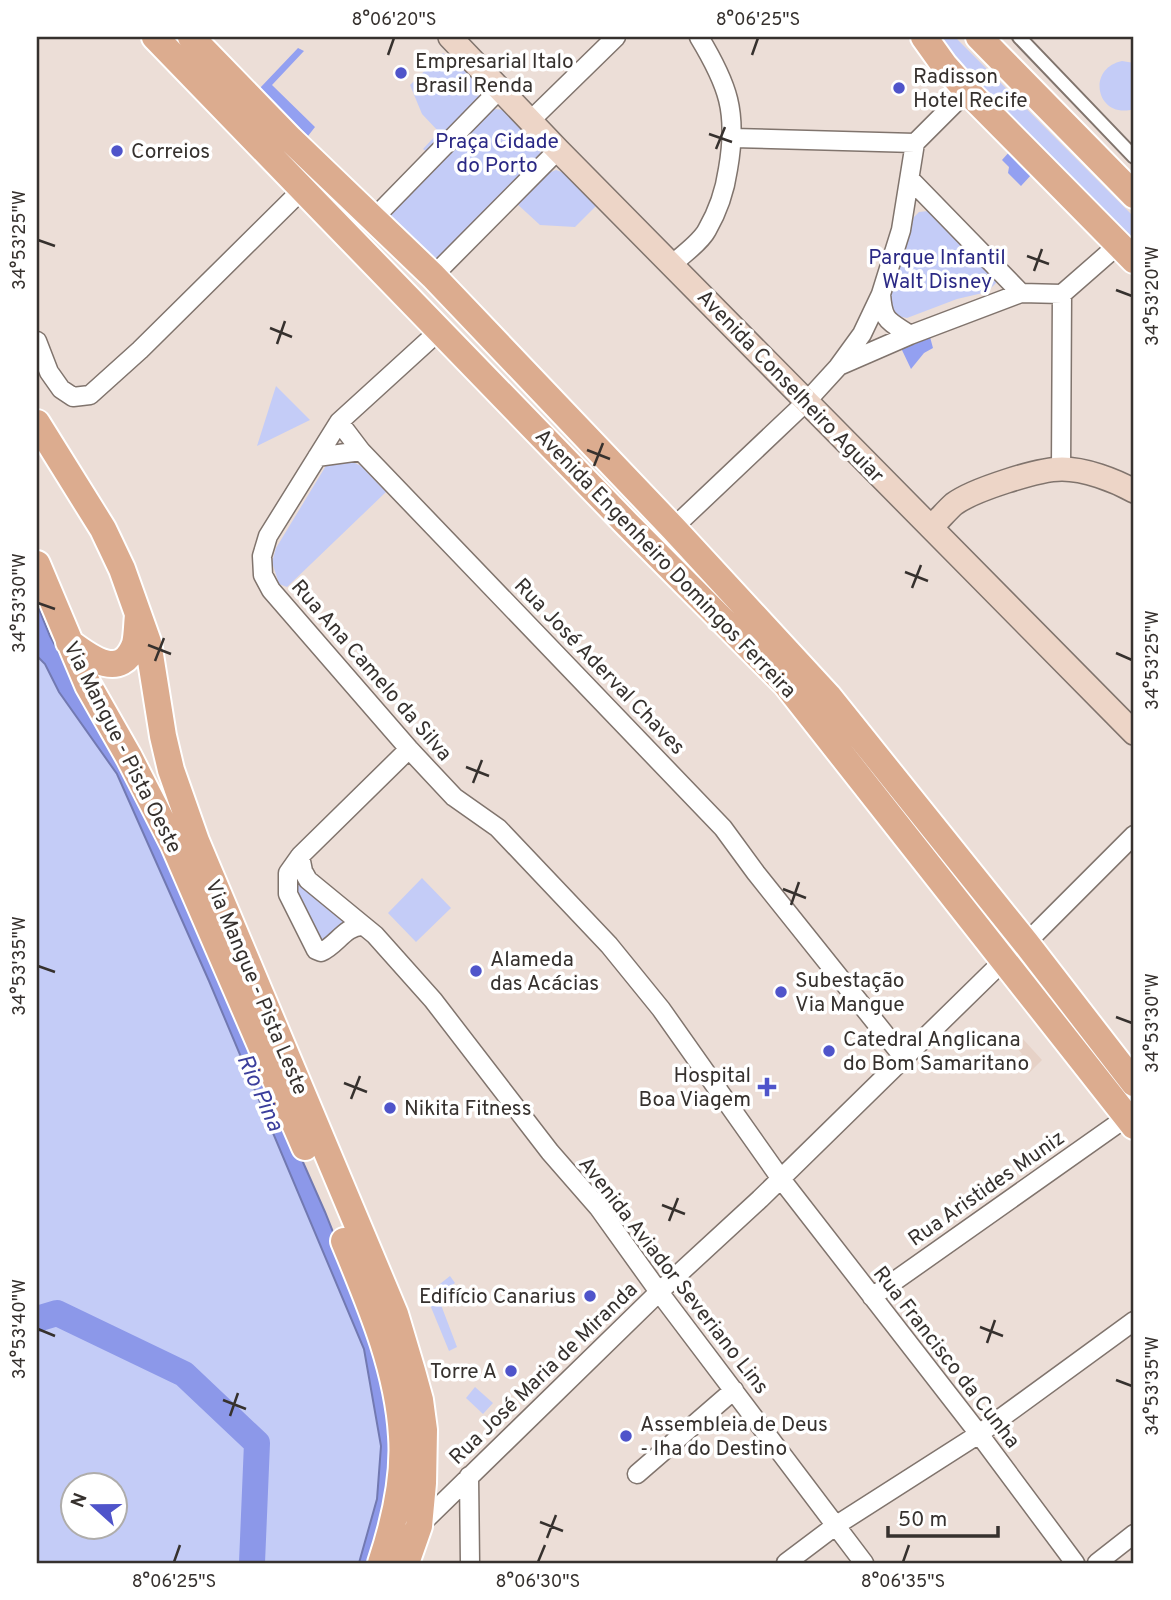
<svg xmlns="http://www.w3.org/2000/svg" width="1171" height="1600" font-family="Overpass,sans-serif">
	<rect width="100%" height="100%" fill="#ecded7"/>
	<path fill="#e6d1c6" d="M 1023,1039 L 1042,1060 L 1029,1073 L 1015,1060 L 1022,1054 L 1016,1047 Z"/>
	<path fill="#c4ccf7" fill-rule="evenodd" d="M 930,37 L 955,37 L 1134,217 L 1134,255 Z
		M 443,53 C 458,66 485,80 478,102 L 427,152 L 423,149 L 439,132 L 422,114 L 410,85 Z
		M 1122,61 L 1134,63 L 1134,109 C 1097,120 1085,69 1122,61 Z
		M 494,109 L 504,110 L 540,147 L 541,155 L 437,261 L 430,261 L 389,216 L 391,210 Z
		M 556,170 L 567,174 L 598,204 L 575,227 L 540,225 L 515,202 L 546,174 Z
		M 928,211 L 996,279 L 996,283 L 987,292 L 957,299 L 907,318 L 893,315 L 887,297 L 914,217 L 919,212 Z
		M 276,386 L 310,420 L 257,446 Z
		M 344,458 L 361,466 L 386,492 L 287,587 L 279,584 L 272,562 L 276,548 L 327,464 Z
		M 37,656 L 45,664 L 59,692 L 117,774 L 209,981 L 364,1349 L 381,1446 L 377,1499 L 359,1563 L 37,1563 ZM 74,1484 L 116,1484 L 116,1526 L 74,1526 Z
		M 422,878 L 451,908 L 416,942 L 388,913 Z
		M 303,883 L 308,885 L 343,920 L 344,925 L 327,941 L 320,942 L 294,887 Z
		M 450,1276 L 455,1283 L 438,1297 L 457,1347 L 449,1351 L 426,1295 Z
		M 475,1387 L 493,1403 L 483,1414 L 466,1398 Z"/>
	<path fill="#93a0f1" d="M 298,48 L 304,51 L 272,85 L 315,127 L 308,136 L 260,88 Z
		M 1010,151 L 1032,174 L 1021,186 L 1008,173 L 1009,167 L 1002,160 Z
		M 930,337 L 933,348 L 924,353 L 911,369 L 901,348 Z"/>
	<path fill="#8c98e9" stroke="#7279b1" stroke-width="2" d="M 37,604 L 50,636 L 95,718 L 174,870 L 325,1212 L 379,1347 L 393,1450 L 374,1563 L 359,1563 L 377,1499 L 381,1446 L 364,1349 L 209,981 L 117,774 L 59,692 L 45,664 L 37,656 Z"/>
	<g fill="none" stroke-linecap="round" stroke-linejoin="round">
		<path stroke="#8c98e9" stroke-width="26" d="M 37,1319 L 57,1313 L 184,1374 L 257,1443 L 252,1563"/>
		<g stroke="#80746d" stroke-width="16">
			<path id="pedestrian" d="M 1019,37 L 1134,157"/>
		</g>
		<g stroke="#80746d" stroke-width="21">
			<path id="minor" d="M 531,120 L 616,37
				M 733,138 L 915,143
				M 910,179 L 1021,293
				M 374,218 L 500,89
				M 673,264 C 683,254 700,243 707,230 C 718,211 725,190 728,169 C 738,112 728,85 699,37
				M 433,276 L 558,150
				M 881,294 C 883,322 888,320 910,335
				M 440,330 L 339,422 L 268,536 L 262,556 L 263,575 L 271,590 L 409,749 L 454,797 L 498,828 L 609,945 L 661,1009 L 781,1179 L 979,1434 L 1075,1563
				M 37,341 L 49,372 L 61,389 L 73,397 L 90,395 L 140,350 L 323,169
				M 841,365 L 910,335 L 1021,293 L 1062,294 L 1118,245
				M 339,422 L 361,451 L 723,828 L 756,873 L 904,1058
				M 317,457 L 361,451
				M 1061,469 L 1062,294
				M 673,528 L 806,402 L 838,367 L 862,334 L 881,294 L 901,230 L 915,143 L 967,91
				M 409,749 L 300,856 L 303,871 L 308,880 L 375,935 L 433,1000 L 550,1152 L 598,1207 L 659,1292 L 864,1563
				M 300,856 L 288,873 L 288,894 L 316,950 L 321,952 C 336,946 345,926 362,926
				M 872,1297 L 1127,1117
				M 637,1474 L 734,1390
				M 469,1476 L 470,1563
				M 419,1526 L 659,1292 L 760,1199 L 994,970 L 1026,943 L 1134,835
				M 786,1563 L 835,1526 L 979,1434 L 1134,1321
				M 1097,1563 L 1134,1534"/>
		</g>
		<g stroke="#80746d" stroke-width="26">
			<path id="secondary" d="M 450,37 L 558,150 L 1134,733
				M 931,527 C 939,520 946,511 954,504 C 973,490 1038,469 1062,469 C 1085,469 1114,480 1134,491"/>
		</g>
		<g stroke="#fff" stroke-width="30">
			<path id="primary" d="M 155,37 L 626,523 L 786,684 L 1134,1126
				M 191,37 L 290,139 L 433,276 L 673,528 L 828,696 L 1026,943 L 1134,1083
				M 924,37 L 944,65 L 967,91 L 1134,260
				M 979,37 L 1134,195
				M 37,423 L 103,529 L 122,569 L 148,642 L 163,736 L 171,770 L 196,841 L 395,1314 L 412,1371 L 420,1400 L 424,1430 L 423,1483 L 419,1526 L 406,1563
				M 37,564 L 88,685 L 129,757 L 174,845 L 305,1147
				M 69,642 C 89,657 121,682 135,644 C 137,636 137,624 138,615
				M 344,1241 C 370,1304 398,1368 402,1436 C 405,1478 394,1524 381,1563"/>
		</g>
		<use href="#pedestrian" stroke="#fff" stroke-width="12"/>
		<use href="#minor" stroke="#fff" stroke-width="18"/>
		<use href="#secondary" stroke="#edd5c7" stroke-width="23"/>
		<use href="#primary" stroke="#dcac8f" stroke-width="26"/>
	</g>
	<path fill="none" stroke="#36312e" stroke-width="2.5" d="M 388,55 L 394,38M 752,55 L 758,38M 709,134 L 732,142M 716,149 L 725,127M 38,240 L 55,246M 1027,256 L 1049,264M 1034,271 L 1042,249M 1116,290 L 1132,296M 270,328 L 292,337M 277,344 L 285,321M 587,450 L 610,459M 594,466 L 603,443M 905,572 L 928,581M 912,588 L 921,565M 38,603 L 55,609M 148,645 L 171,654M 1116,653 L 1132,660M 155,661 L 164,638M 466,767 L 489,776M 473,783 L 482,760M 783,889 L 806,898M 791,905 L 799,882M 38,966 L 55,972M 1116,1017 L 1132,1023M 344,1083 L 367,1092M 351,1099 L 360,1076M 662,1205 L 685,1214M 669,1221 L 678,1198M 980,1327 L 1003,1336M 38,1329 L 55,1336M 987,1343 L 995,1320M 1116,1380 L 1132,1386M 223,1400 L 246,1409M 230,1416 L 238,1393M 540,1522 L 563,1531M 547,1538 L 556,1515M 174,1562 L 180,1545M 538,1562 L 545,1545M 903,1562 L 909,1545"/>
	<g fill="#4f54ca" stroke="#fff" stroke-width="2.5">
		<circle cx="401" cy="73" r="7"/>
		<circle cx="899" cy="88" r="7"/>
		<circle cx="117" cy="151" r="7"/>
		<circle cx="476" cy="971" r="7"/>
		<circle cx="781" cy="992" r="7"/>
		<circle cx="829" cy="1051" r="7"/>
		<path d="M763.5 1076.5h7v7h7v7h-7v7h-7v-7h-7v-7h7z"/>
		<circle cx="390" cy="1108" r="7"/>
		<circle cx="590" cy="1296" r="7"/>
		<circle cx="511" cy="1371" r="7"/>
		<circle cx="626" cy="1436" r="7"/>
	</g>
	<g text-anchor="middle" stroke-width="7" stroke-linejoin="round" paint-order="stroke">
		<g font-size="21" fill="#36312e" stroke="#fff" text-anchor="start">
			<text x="415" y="68">Empresarial Italo<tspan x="415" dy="24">Brasil Renda</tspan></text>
			<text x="913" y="83">Radisson<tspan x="913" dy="24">Hotel Recife</tspan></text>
			<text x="131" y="158">Correios</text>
			<text x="490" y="966">Alameda<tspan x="490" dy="24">das Acácias</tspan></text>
			<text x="795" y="987">Subestação<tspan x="795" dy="24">Via Mangue</tspan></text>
			<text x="843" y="1046">Catedral Anglicana<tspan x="843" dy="24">do Bom Samaritano</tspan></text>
			<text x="751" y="1082" text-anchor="end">Hospital<tspan x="751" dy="24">Boa Viagem</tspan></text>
			<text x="404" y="1115">Nikita Fitness</text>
			<text x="576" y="1303" text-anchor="end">Edifício Canarius</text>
			<text x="497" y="1378" text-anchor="end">Torre A</text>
			<text x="640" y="1431">Assembleia de Deus<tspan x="640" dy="24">- Iha do Destino</tspan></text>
		</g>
		<g font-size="21" fill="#2b2985" stroke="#fff">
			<text x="497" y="148">Praça Cidade<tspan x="497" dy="24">do Porto</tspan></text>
			<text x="937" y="264">Parque Infantil<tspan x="937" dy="24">Walt Disney</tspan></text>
		</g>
		<g font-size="21" fill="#36312e" stroke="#fff">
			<text transform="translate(791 386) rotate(46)" y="7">Avenida Conselheiro Aguiar</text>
			<text transform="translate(666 563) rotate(46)" y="7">Avenida Engenheiro Domingos Ferreira</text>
			<text transform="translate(600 666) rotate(46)" y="7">Rua José Aderval Chaves</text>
			<text transform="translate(372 670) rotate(49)" y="7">Rua Ana Camelo da Silva</text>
			<text transform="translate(123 747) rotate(63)" y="7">Via Mangue - Pista Oeste</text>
			<text transform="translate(257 987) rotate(67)" y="7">Via Mangue - Pista Leste</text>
			<text transform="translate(986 1188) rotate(-35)" y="7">Rua Aristides Muniz</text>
			<text transform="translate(674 1275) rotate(52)" y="7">Avenida Aviador Severiano Lins</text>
			<text transform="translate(947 1357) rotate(52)" y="7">Rua Francisco da Cunha</text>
			<text transform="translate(543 1373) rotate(-44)" y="7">Rua José Maria de Miranda</text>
		</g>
		<g font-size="23" font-style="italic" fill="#3b3e9c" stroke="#fff">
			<text transform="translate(261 1092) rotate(66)" y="8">Rio Pina</text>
		</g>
	</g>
	<rect width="1171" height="1600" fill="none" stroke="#ffffff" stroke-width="77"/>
	<g transform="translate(94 1506) rotate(291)"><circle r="33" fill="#ffffff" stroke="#afadab" stroke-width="2"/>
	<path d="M0-5L12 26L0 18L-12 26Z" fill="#4f54ca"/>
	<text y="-10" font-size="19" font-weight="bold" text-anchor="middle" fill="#36312e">N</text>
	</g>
	<path d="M888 1526v10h110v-10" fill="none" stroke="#36312e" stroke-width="3.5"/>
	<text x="898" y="1526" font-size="21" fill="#36312e" stroke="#ffffff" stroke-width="5" paint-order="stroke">50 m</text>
	<rect x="38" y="38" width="1094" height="1524" fill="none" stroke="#36312e" stroke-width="2.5"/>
	<g font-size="18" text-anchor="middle" fill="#36312e">
		<text x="394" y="25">8°06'20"S</text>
		<text x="758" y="25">8°06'25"S</text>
		<text transform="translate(19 240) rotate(-90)" y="6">34°53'25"W</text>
		<text transform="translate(1152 296) rotate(-90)" y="6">34°53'20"W</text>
		<text transform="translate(19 603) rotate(-90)" y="6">34°53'30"W</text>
		<text transform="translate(1152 660) rotate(-90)" y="6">34°53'25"W</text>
		<text transform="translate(19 966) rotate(-90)" y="6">34°53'35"W</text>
		<text transform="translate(1152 1023) rotate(-90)" y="6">34°53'30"W</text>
		<text transform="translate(19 1329) rotate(-90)" y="6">34°53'40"W</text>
		<text transform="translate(1152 1386) rotate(-90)" y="6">34°53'35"W</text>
		<text x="174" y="1587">8°06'25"S</text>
		<text x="538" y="1587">8°06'30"S</text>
		<text x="903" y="1587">8°06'35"S</text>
	</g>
</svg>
